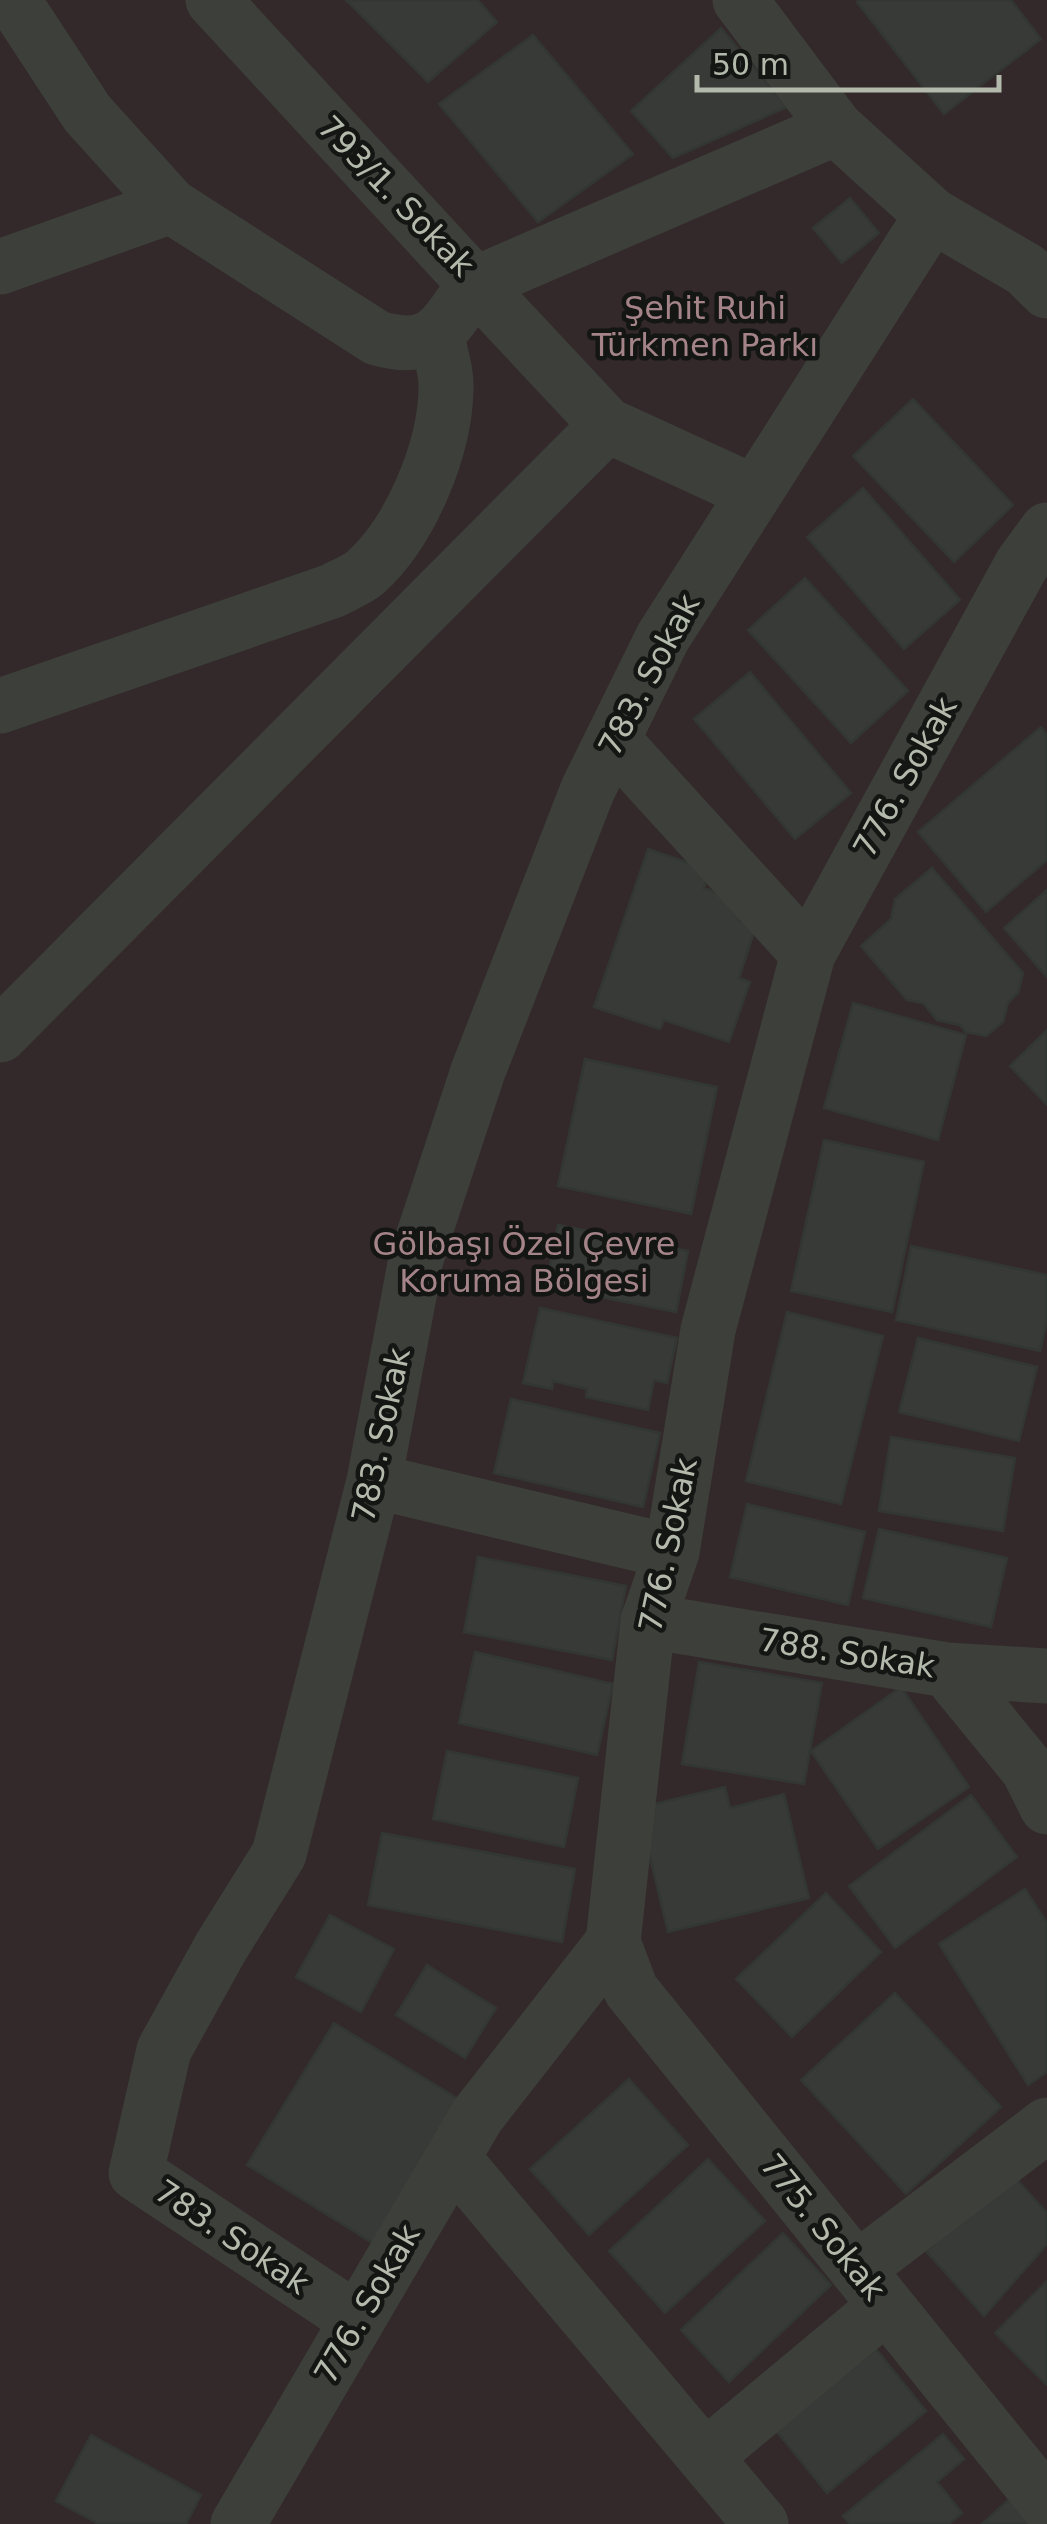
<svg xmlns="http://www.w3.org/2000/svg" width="1047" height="2524" font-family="'DejaVu Sans',sans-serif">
	<rect width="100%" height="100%" fill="#191b19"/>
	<path fill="#33292a" d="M 0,0 L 1047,0 L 1047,2524 L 0,2524 Z"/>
	<path fill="#373a36" stroke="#333733" stroke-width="2.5" d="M 346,0 L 478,0 L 497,22 L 428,82 Z
		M 860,0 L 1011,0 L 1041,39 L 944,114 L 857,2 Z
		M 721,28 L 787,107 L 673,158 L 631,111 Z
		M 533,35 L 633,154 L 538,222 L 439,104 Z
		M 850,198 L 879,233 L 842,263 L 813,228 Z
		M 913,399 L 1013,505 L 954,562 L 853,456 Z
		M 863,488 L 960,600 L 904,649 L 807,537 Z
		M 805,578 L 908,691 L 851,743 L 748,630 Z
		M 750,672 L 851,793 L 795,839 L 694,719 Z
		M 1041,727 L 1047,735 L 1047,860 L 986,912 L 918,832 Z
		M 648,849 L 710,870 L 704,888 L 747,903 L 740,921 L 756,926 L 739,978 L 750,982 L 729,1042 L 664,1020 L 660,1029 L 594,1007 Z
		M 932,868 L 1023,973 L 1018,993 L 1008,1003 L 1003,1022 L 986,1036 L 966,1032 L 960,1025 L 937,1020 L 923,1003 L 907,1000 L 861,946 L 891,919 L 895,899 Z
		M 1047,890 L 1047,977 L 1004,928 Z
		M 853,1003 L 966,1035 L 938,1140 L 824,1108 Z
		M 1047,1030 L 1047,1105 L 1010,1066 Z
		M 585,1059 L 717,1087 L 691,1214 L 558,1186 Z
		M 824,1140 L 924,1162 L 892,1312 L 791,1291 Z
		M 558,1225 L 688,1251 L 676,1312 L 546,1286 Z
		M 911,1246 L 1047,1275 L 1047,1320 L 1040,1351 L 896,1320 Z
		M 540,1308 L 677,1338 L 667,1383 L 654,1380 L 648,1410 L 586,1397 L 587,1389 L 553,1381 L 552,1389 L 523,1383 Z
		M 787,1312 L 883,1336 L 841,1504 L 746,1481 Z
		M 918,1338 L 1037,1367 L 1019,1441 L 899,1412 Z
		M 511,1399 L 660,1433 L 643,1507 L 494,1473 Z
		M 891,1437 L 1015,1458 L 1003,1531 L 879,1511 Z
		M 747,1504 L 865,1532 L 848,1605 L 730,1577 Z
		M 879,1529 L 1007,1558 L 991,1627 L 863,1598 Z
		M 478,1557 L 626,1586 L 612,1660 L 464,1632 Z
		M 475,1652 L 613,1684 L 597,1755 L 459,1723 Z
		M 699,1662 L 822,1683 L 804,1784 L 682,1764 Z
		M 901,1687 L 969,1787 L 878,1849 L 811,1751 Z
		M 447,1751 L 578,1778 L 564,1847 L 433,1819 Z
		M 725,1787 L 730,1808 L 784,1794 L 809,1898 L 668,1932 L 638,1808 Z
		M 971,1795 L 1017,1857 L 895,1948 L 849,1886 Z
		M 382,1833 L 575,1869 L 562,1942 L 368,1905 Z
		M 1025,1889 L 1047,1923 L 1047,2072 L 1028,2085 L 939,1944 Z
		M 826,1893 L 881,1952 L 792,2037 L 736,1979 Z
		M 330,1915 L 394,1949 L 361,2012 L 296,1977 Z
		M 427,1965 L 496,2008 L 465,2058 L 396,2015 Z
		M 895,1993 L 1001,2107 L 906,2194 L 801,2080 Z
		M 334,2023 L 463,2102 L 376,2245 L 247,2165 Z
		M 629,2079 L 688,2145 L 589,2235 L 530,2169 Z
		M 708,2159 L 765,2221 L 665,2313 L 609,2251 Z
		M 1011,2173 L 1047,2213 L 1047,2244 L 984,2316 L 926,2251 Z
		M 783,2233 L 831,2285 L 729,2382 L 681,2330 Z
		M 1047,2281 L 1047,2385 L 995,2333 Z
		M 876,2349 L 926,2411 L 827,2493 L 776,2431 Z
		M 943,2434 L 964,2459 L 937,2482 L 962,2513 L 949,2524 L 850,2524 L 843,2516 Z
		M 91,2435 L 201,2495 L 186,2524 L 99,2524 L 56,2501 Z
		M 1015,2494 L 1041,2524 L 982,2524 Z"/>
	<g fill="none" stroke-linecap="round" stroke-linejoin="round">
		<path stroke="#3c3f3a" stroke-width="55" d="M 13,0 L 87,113 L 171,206 L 377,338 C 436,355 444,326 475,284 L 607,425 L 755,493
			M 213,0 L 475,284 L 836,128
			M 740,0 L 836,128 L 932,215 L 1026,270 L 1047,291
			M 0,267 L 171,206
			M 0,706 L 332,591 C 343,585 357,580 366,572 C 411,531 445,449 446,389 C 447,372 440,353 437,336
			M 613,740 L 808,954
			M 0,1035 L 607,425
			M 374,1481 L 672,1552
			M 648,1621 L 947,1670 L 1047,1676
			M 947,1670 L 1028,1769 L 1047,1807
			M 613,1942 L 631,1990 L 1047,2504
			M 453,2158 L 761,2524
			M 857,2269 L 1047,2125
			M 357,2320 L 136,2173 L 164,2050 L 221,1947 L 279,1854 L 374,1481 L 416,1259 L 478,1071 L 588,789 L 663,637 L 932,215
			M 705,2457 L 886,2306
			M 238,2524 L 477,2116 L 613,1942 L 648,1621 L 672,1552 L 708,1330 L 808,954 L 1022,564 L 1047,530"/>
	</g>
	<g text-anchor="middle" stroke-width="9" stroke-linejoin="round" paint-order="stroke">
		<g font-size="32" fill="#b3baac" stroke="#141614">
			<text transform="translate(396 196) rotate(46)" y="11">793/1. Sokak</text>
			<text transform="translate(649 675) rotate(-62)" y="11">783. Sokak</text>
			<text transform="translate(905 777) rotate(-61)" y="11">776. Sokak</text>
			<text transform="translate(381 1435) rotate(-78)" y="11">783. Sokak</text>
			<text transform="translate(668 1545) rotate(-78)" y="11">776. Sokak</text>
			<text transform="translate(847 1653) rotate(9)" y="11">788. Sokak</text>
			<text transform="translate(823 2227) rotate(51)" y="11">775. Sokak</text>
			<text transform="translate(232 2237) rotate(34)" y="11">783. Sokak</text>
			<text transform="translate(367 2304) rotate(-60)" y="11">776. Sokak</text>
		</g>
		<g font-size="32" fill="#a48488" stroke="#141614">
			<text x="705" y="319">Şehit Ruhi<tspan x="705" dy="37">Türkmen Parkı</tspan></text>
			<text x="524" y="1255">Gölbaşı Özel Çevre<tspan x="524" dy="37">Koruma Bölgesi</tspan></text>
		</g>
	</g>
	<path d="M697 75v15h302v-15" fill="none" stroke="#b3baac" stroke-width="5"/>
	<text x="712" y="75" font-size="30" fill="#b3baac" stroke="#141614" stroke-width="8" paint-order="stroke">50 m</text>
</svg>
